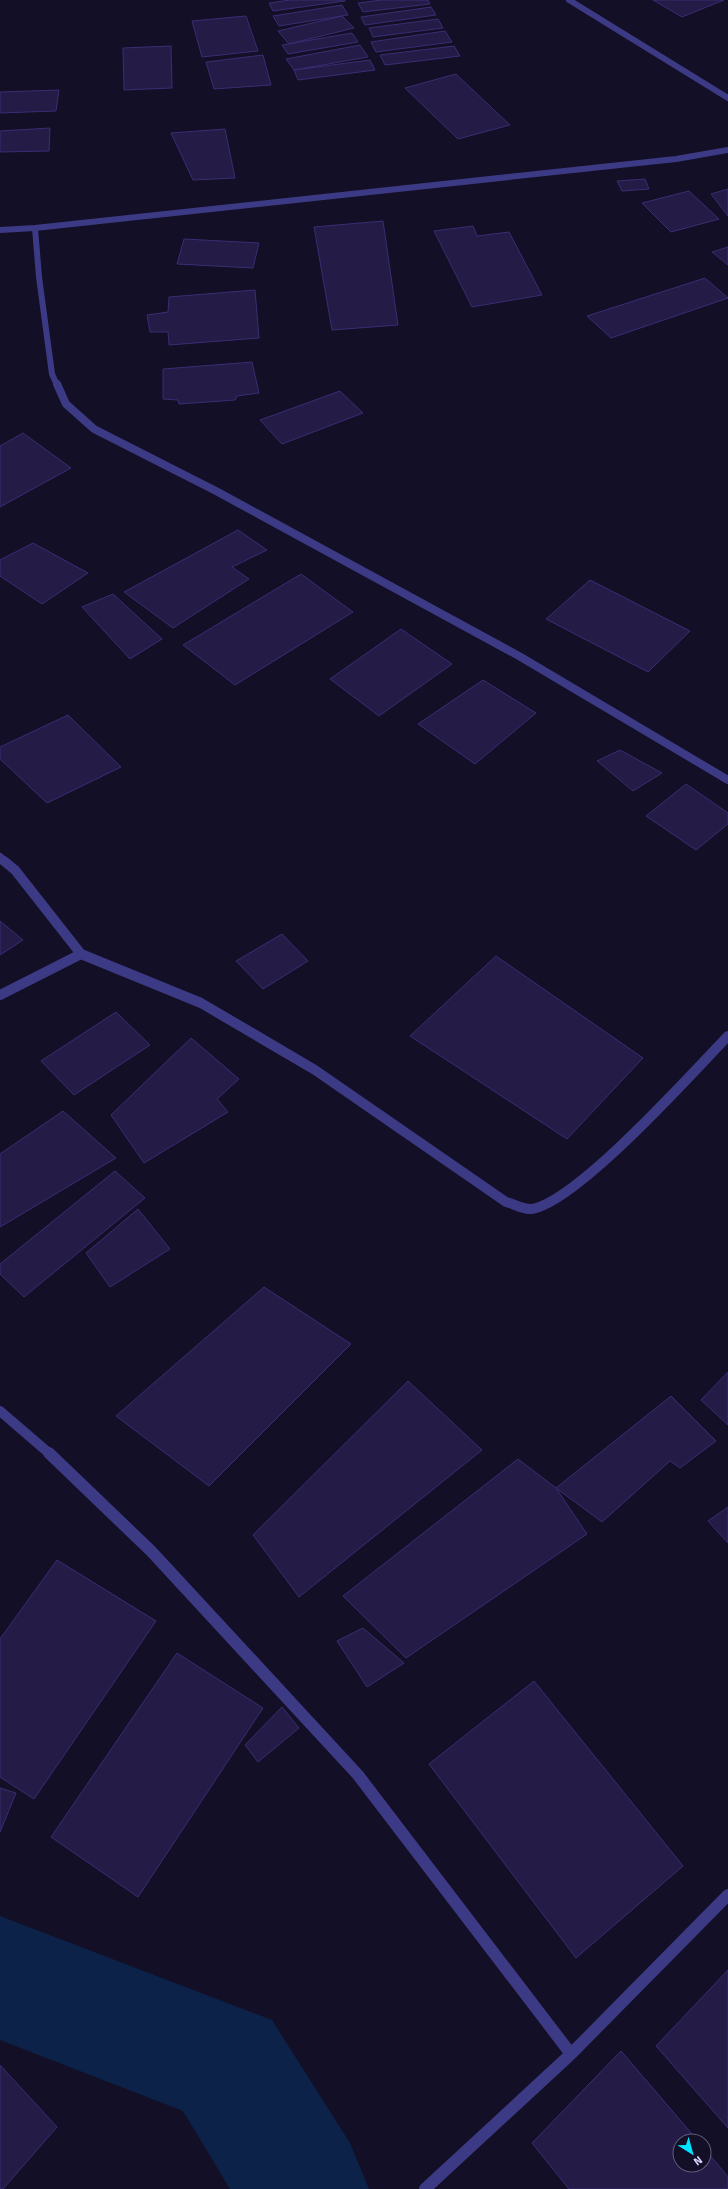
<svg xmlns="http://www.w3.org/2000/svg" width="728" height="2189" font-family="Signika,sans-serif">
	<rect width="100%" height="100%" fill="#130f26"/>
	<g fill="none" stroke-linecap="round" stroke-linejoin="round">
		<path fill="#0c2248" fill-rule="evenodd" d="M 0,1916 L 272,2020 L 350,2143 L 369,2189 L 230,2189 L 183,2111 L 0,2040 Z"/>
	</g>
	<path fill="#241b47" stroke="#3b2d73" d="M 290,0 L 345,0 L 345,1 L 273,11 L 269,3 Z
		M 381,0 L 428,0 L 430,4 L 363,12 L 358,3 Z
		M 653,0 L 724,0 L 682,17 Z
		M 342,5 L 348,15 L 279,26 L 273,16 Z
		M 431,7 L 436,15 L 365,25 L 361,17 Z
		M 246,16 L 258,51 L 202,57 L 192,21 Z
		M 342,16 L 354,28 L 289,44 L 278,31 Z
		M 438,19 L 443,28 L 373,37 L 369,28 Z
		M 445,31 L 452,42 L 376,52 L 371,42 Z
		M 352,33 L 358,42 L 288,54 L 282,45 Z
		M 360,45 L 368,57 L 294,70 L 286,59 Z
		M 171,46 L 172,88 L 124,90 L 123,48 Z
		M 454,46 L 460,56 L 385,65 L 380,55 Z
		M 263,55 L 271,85 L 214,89 L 206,62 Z
		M 370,60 L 375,70 L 298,80 L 294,70 Z
		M 456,74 L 510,125 L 458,139 L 405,88 Z
		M 59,90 L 56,111 L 0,113 L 0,92 Z
		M 50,128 L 49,151 L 0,152 L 0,131 Z
		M 225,129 L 235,178 L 193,180 L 171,133 Z
		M 645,179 L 649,189 L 622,191 L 617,181 Z
		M 728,189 L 728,216 L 711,194 Z
		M 689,191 L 719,219 L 671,232 L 642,203 Z
		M 383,221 L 398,325 L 332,330 L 314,227 Z
		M 473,226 L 477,236 L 509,232 L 542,295 L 472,307 L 434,231 Z
		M 184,239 L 259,243 L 253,268 L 177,264 Z
		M 728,247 L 728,265 L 712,252 Z
		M 705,278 L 728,298 L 611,338 L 587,316 Z
		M 255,290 L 259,338 L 169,345 L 168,332 L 150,332 L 147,315 L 168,312 L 169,297 Z
		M 252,362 L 259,393 L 237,396 L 235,400 L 179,404 L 178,400 L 163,399 L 163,369 Z
		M 340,391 L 363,413 L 282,444 L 260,420 Z
		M 23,433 L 71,468 L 0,507 L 0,446 Z
		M 238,530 L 267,550 L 232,567 L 249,579 L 173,628 L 124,592 Z
		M 33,543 L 88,573 L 42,604 L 0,576 L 0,560 Z
		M 301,574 L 353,612 L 235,685 L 183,645 Z
		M 590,580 L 690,631 L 648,672 L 546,619 Z
		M 113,594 L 162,639 L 130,659 L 82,607 Z
		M 401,629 L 452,664 L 379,716 L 330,679 Z
		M 483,680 L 536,713 L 475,764 L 418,724 Z
		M 68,715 L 121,767 L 47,803 L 0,759 L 0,747 Z
		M 620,750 L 662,773 L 633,791 L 597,761 Z
		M 686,784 L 728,813 L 728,824 L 696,850 L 646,816 Z
		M 0,921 L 23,940 L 0,955 Z
		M 282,934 L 308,961 L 263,989 L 236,961 Z
		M 496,956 L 643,1058 L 567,1139 L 410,1036 Z
		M 116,1012 L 150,1045 L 74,1095 L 41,1061 Z
		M 191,1038 L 239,1079 L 217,1099 L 228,1112 L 144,1163 L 111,1115 Z
		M 63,1111 L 116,1158 L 0,1227 L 0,1154 Z
		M 115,1171 L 145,1198 L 24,1297 L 0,1274 L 0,1264 Z
		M 138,1209 L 170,1249 L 110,1287 L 86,1253 Z
		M 264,1287 L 351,1344 L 209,1486 L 116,1416 Z
		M 728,1372 L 728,1425 L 701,1400 Z
		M 408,1381 L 482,1450 L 299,1597 L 253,1535 Z
		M 671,1396 L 716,1441 L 680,1468 L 670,1461 L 602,1522 L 556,1488 Z
		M 518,1459 L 556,1488 L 587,1534 L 406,1658 L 343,1596 Z
		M 728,1507 L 728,1543 L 708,1521 Z
		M 57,1560 L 156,1621 L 34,1799 L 0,1777 L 0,1639 Z
		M 363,1628 L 404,1663 L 367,1687 L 337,1641 Z
		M 177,1653 L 263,1708 L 138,1897 L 51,1837 Z
		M 534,1681 L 683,1866 L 576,1958 L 429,1764 Z
		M 282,1707 L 299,1728 L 258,1762 L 245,1745 Z
		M 0,1788 L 16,1793 L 0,1832 Z
		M 728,1970 L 728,2128 L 656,2046 Z
		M 621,2051 L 698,2141 L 680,2141 L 680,2165 L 704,2165 L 704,2148 L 728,2177 L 728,2189 L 569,2189 L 532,2143 Z
		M 0,2065 L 57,2127 L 3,2189 L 0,2189 Z"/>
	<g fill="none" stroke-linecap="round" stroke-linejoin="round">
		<path stroke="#3d3a85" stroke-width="6" d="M 569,0 L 728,98
			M 35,228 L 39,277 L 52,374 L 57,385
			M 0,230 L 35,228 L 676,159 L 728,150"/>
		<path stroke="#3d3a85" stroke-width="8" d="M 57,384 L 66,404 L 94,429 L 216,491 L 519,656 L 728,780
			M 0,857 L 5,862"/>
		<path stroke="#3d3a85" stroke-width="10" d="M 4,861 L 15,870 L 81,954 L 201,1003 L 315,1070 L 506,1202 C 514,1204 524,1210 532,1209 C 578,1201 692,1073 728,1036
			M 0,995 L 81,954
			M 0,1411 L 50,1454"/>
		<path stroke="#3d3a85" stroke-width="12" d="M 49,1453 L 151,1551 L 358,1775 L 571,2054
			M 425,2189 L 571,2054 L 728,1895"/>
	</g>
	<g transform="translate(692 2153) rotate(143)"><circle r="19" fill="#130f26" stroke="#625e7d"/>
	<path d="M0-3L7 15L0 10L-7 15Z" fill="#00e5ff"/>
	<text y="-6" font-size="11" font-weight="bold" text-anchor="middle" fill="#d9d4ff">N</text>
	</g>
</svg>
